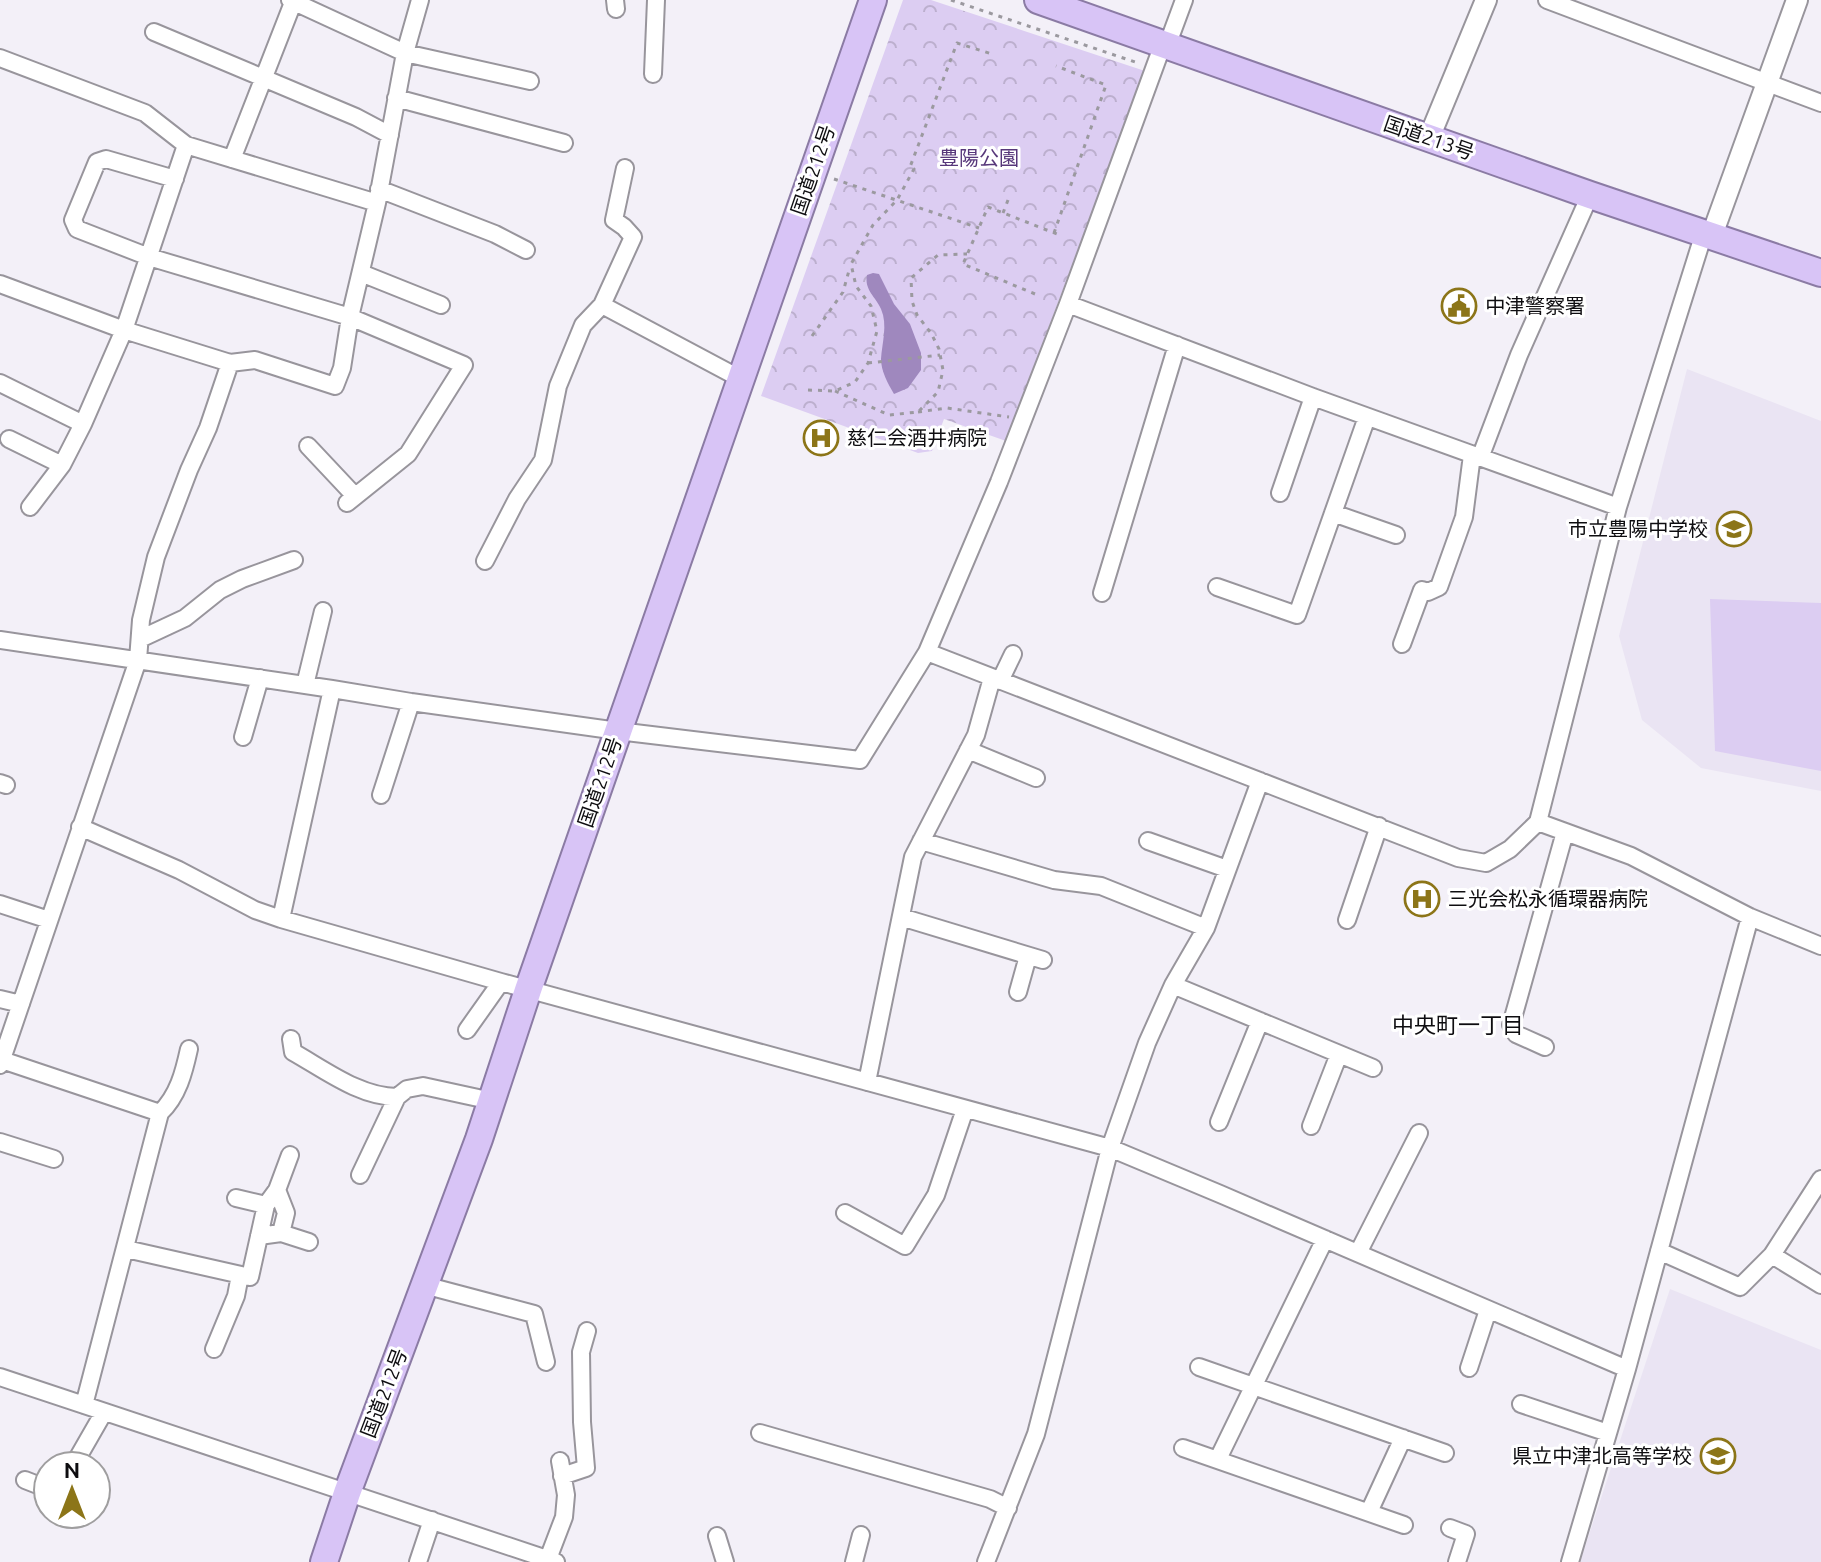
<svg xmlns="http://www.w3.org/2000/svg" width="1821" height="1562" font-family="Ubuntu,'Noto Sans JP',sans-serif">
	<defs>
		<pattern id="forest-crowns" width="20" height="18" patternUnits="userSpaceOnUse" patternTransform="scale(2)"><rect width="20" height="18" fill="#dccdf2"/><path d="M2 6a3 3 0 1 1 6 0M12 15a3 3 0 1 1 6 0" fill="none" stroke="#bcafce"/></pattern>
	</defs>
	<rect width="100%" height="100%" fill="#f3f0f8"/>
	<path fill="#eae4f3" d="M 1687,369 L 1821,421 L 1821,791 L 1701,768 L 1642,720 L 1619,636 Z
		M 1670,1289 L 1821,1350 L 1821,1562 L 1580,1562 Z"/>
	<path fill="#dccdf2" d="M 1710,599 L 1821,603 L 1821,771 L 1715,751 Z"/>
	<path fill="url(#forest-crowns)" d="M 903,0 L 931,0 L 1145,71 L 1006,441 L 944,419 L 932,451 L 918,453 L 761,396 Z"/>
	<path fill="#9f88be" d="M 873,273 L 879,274 L 894,304 L 910,324 L 921,353 L 921,370 L 908,388 L 894,394 C 888,384 881,371 881,359 C 882,343 888,325 881,309 C 876,297 864,290 867,275 Z"/>
	<g fill="none" stroke-linecap="round" stroke-linejoin="round">
		<g stroke="#98959c" stroke-width="20">
			<path id="minor" d="M 290,0 L 405,53 L 530,81
				M 615,0 L 616,9
				M 1547,0 L 1821,103
				M 154,32 L 356,117 L 390,135
				M 1167,46 L 1184,0
				M 0,58 L 145,113 L 186,145 L 377,203
				M 653,74 L 656,0
				M 396,98 L 564,143
				M 232,159 L 294,0
				M 625,168 L 614,220 L 624,227 L 633,237 L 602,305 L 741,379
				M 175,179 L 106,159 L 97,162 L 73,220 L 77,229 L 149,257 L 350,317 L 464,365 L 408,454 L 347,503
				M 379,189 L 495,234 L 526,250
				M 361,273 L 441,305
				M 0,284 L 124,330 L 230,363 L 255,360 L 335,386 L 342,368 L 350,317 L 377,203 L 405,53 L 420,0
				M 1068,304 L 1313,397 L 1618,507
				M 0,383 L 83,424
				M 9,439 L 62,465
				M 308,446 L 355,496
				M 1480,458 L 1519,355 L 1590,195
				M 1280,493 L 1313,397
				M 30,507 L 62,465 L 83,424 L 124,330 L 186,145
				M 1333,513 L 1396,535
				M 485,561 L 517,499 L 543,460 L 558,386 L 583,325 L 602,305
				M 1217,587 L 1297,615 L 1367,417
				M 1102,593 L 1177,345
				M 140,639 L 185,618 L 220,590 L 242,579 L 294,560
				M 0,640 L 332,689 L 411,702 L 618,731 L 860,760 L 927,652 L 999,482 L 1068,304 L 1163,44
				M 1402,644 L 1422,590 L 1428,592 L 1439,587 L 1464,517 L 1472,455
				M 927,652 L 1458,858 L 1486,863 L 1510,849 L 1538,822 L 1618,507 L 1704,233
				M 1000,681 L 1013,654
				M 305,685 L 323,611
				M 243,737 L 260,678
				M 968,750 L 1036,778
				M 0,783 L 6,785
				M 381,795 L 411,702
				M 1538,822 L 1631,856 L 1750,917 L 1821,946
				M 80,827 L 179,870 L 255,910 L 281,919 L 501,982 L 1110,1148 L 1220,1194 L 1627,1369
				M 921,841 L 1054,880 L 1101,886 L 1206,928
				M 1148,841 L 1227,869
				M 0,904 L 49,920
				M 901,917 L 1043,960
				M 281,919 L 332,689
				M 1347,920 L 1379,826
				M 1173,985 L 1373,1068
				M 1018,992 L 1028,956
				M 0,999 L 21,1004
				M 467,1030 L 501,982
				M 291,1039 L 293,1052 C 325,1070 360,1097 397,1097 L 407,1089 L 423,1086 L 492,1101
				M 1545,1047 L 1516,1034 L 1511,1025 L 1565,832
				M 2,1060 L 160,1113
				M 0,1065 L 138,660 L 141,620 L 156,557 L 189,470 L 208,428 L 230,363
				M 867,1082 L 913,857 L 976,735 L 992,678
				M 1219,1122 L 1260,1021
				M 1311,1126 L 1339,1054
				M 0,1142 L 54,1159
				M 360,1175 L 397,1097
				M 236,1198 L 266,1205
				M 845,1213 L 905,1246 L 936,1195 L 965,1109
				M 281,1233 L 309,1242
				M 259,1236 L 281,1233 L 286,1213 L 277,1190
				M 126,1249 L 250,1277 L 266,1205 L 277,1190 L 290,1155
				M 1659,1251 L 1740,1287 L 1772,1255 L 1821,1179
				M 1358,1253 L 1419,1133
				M 1772,1255 L 1821,1285
				M 424,1285 L 534,1314 L 546,1362
				M 214,1349 L 236,1296 L 240,1275
				M 1199,1367 L 1445,1453
				M 1469,1368 L 1488,1310
				M 0,1377 L 556,1562
				M 1521,1404 L 1608,1433
				M 84,1405 L 160,1113 C 178,1096 184,1072 189,1049
				M 760,1433 L 990,1499 L 1008,1508
				M 1183,1448 L 1404,1525
				M 1218,1459 L 1325,1239
				M 73,1466 L 104,1412
				M 562,1476 L 586,1468 L 582,1422 L 581,1352 L 587,1331
				M 25,1480 L 48,1489
				M 1369,1512 L 1403,1438
				M 1450,1528 L 1466,1534 L 1457,1562
				M 717,1536 L 725,1562
				M 548,1559 L 564,1517 L 566,1495 L 560,1461
				M 418,1562 L 432,1520
				M 854,1562 L 861,1535
				M 986,1562 L 1036,1434 L 1110,1148 L 1147,1043 L 1173,985 L 1206,928 L 1260,781
				M 1570,1562 L 1627,1369 L 1750,917"/>
		</g>
		<g stroke="#98959c" stroke-width="24">
			<path id="tertiary" d="M 1429,138 L 1486,0
				M 1712,235 L 1797,0"/>
		</g>
		<g stroke="#8b7ba4" stroke-width="30">
			<path id="trunk" d="M 1038,0 L 1590,195 L 1821,273
				M 324,1562 L 347,1493 L 479,1139 L 528,990 L 873,0"/>
		</g>
		<path stroke="#9b999f" stroke-width="3" stroke-dasharray="4 6" stroke-linecap="butt" d="M 951,0 L 1138,63
			M 834,179 L 979,228
			M 1003,213 L 1008,200
			M 1054,233 L 1106,85 L 1056,66
			M 1035,294 L 963,264 L 988,207 L 1057,234
			M 812,336 L 843,292 L 850,267
			M 868,363 L 940,355
			M 808,390 L 835,391 L 855,382 L 868,363 L 877,331 L 871,306 L 856,286 L 851,264 L 873,225 L 897,200 L 914,169 L 910,167 L 957,43 L 992,54
			M 835,391 L 889,415 L 918,412 L 938,392 L 943,370 L 939,349 L 931,333 L 917,315 L 912,301 L 911,278 L 938,255 L 967,254
			M 918,412 L 947,408 L 1009,417"/>
		<use href="#minor" stroke="#fff" stroke-width="16"/>
		<use href="#tertiary" stroke="#fff" stroke-width="20"/>
		<use href="#trunk" stroke="#d8c4f6" stroke-width="26"/>
	</g>
	<defs>
		<g id="civic-ring" transform="scale(1.8)"><circle r="9.5" fill="#fff" stroke="#8c7518" stroke-width="1.5"/><path d="M-.6-6.5H3V-4.5H.6V-3L4-1V1h2V6H-6V1h2V-1L-.6-3ZM-1.2 2.5V6h2.4V2.5Z" fill="#8c7518"/></g>
		<g id="hospital-ring" transform="scale(1.8)"><circle r="9.5" fill="#fff" stroke="#8c7518" stroke-width="1.5"/><path d="M-5-5h3v3.5h4V-5h3V5h-3V1.5h-4V5h-3Z" fill="#8c7518"/></g>
		<g id="school-ring" transform="scale(1.8)"><circle r="9.5" fill="#fff" stroke="#8c7518" stroke-width="1.5"/><path d="M0-5L7-2L0 1L-7-2ZM-4 1L0 2.5L4 1V4Q0 6-4 4Z" fill="#8c7518"/></g>
	</defs>
	<g fill-rule="evenodd">
		<use href="#civic-ring" x="1459" y="306"/>
		<use href="#hospital-ring" x="821" y="438"/>
		<use href="#school-ring" x="1734" y="529"/>
		<use href="#hospital-ring" x="1422" y="899"/>
		<use href="#school-ring" x="1718" y="1456"/>
	</g>
	<g text-anchor="middle" stroke-width="6" stroke-linejoin="round" paint-order="stroke">
		<g font-size="20" fill="#0e0d10" stroke="#fff">
			<text transform="translate(1429 138) rotate(19)" y="7">国道213号</text>
			<text transform="translate(813 170) rotate(-71)" y="7">国道212号</text>
			<text transform="translate(600 782) rotate(-71)" y="7">国道212号</text>
			<text transform="translate(384 1393) rotate(-69)" y="7">国道212号</text>
		</g>
		<g font-size="20" fill="#57377a" stroke="#fff">
			<text x="979" y="165">豊陽公園</text>
		</g>
		<g font-size="20" fill="#0e0d10" stroke="#fff" text-anchor="start">
			<text x="1485" y="313">中津警察署</text>
			<text x="847" y="445">慈仁会酒井病院</text>
			<text x="1708" y="536" text-anchor="end">市立豊陽中学校</text>
			<text x="1448" y="906">三光会松永循環器病院</text>
			<text x="1692" y="1463" text-anchor="end">県立中津北高等学校</text>
		</g>
		<g font-size="22" fill="#0e0d10" stroke="#fff">
			<text x="1458" y="1033">中央町一丁目</text>
		</g>
	</g>
	<g transform="translate(72 1490)"><circle r="38" fill="#ffffff" stroke="#9f9e9f" stroke-width="2"/>
	<path d="M0-6L14 30L0 20L-14 30Z" fill="#8c7518"/>
	<text y="-12" font-size="22" font-weight="bold" text-anchor="middle" fill="#0e0d10">N</text>
	</g>
</svg>
